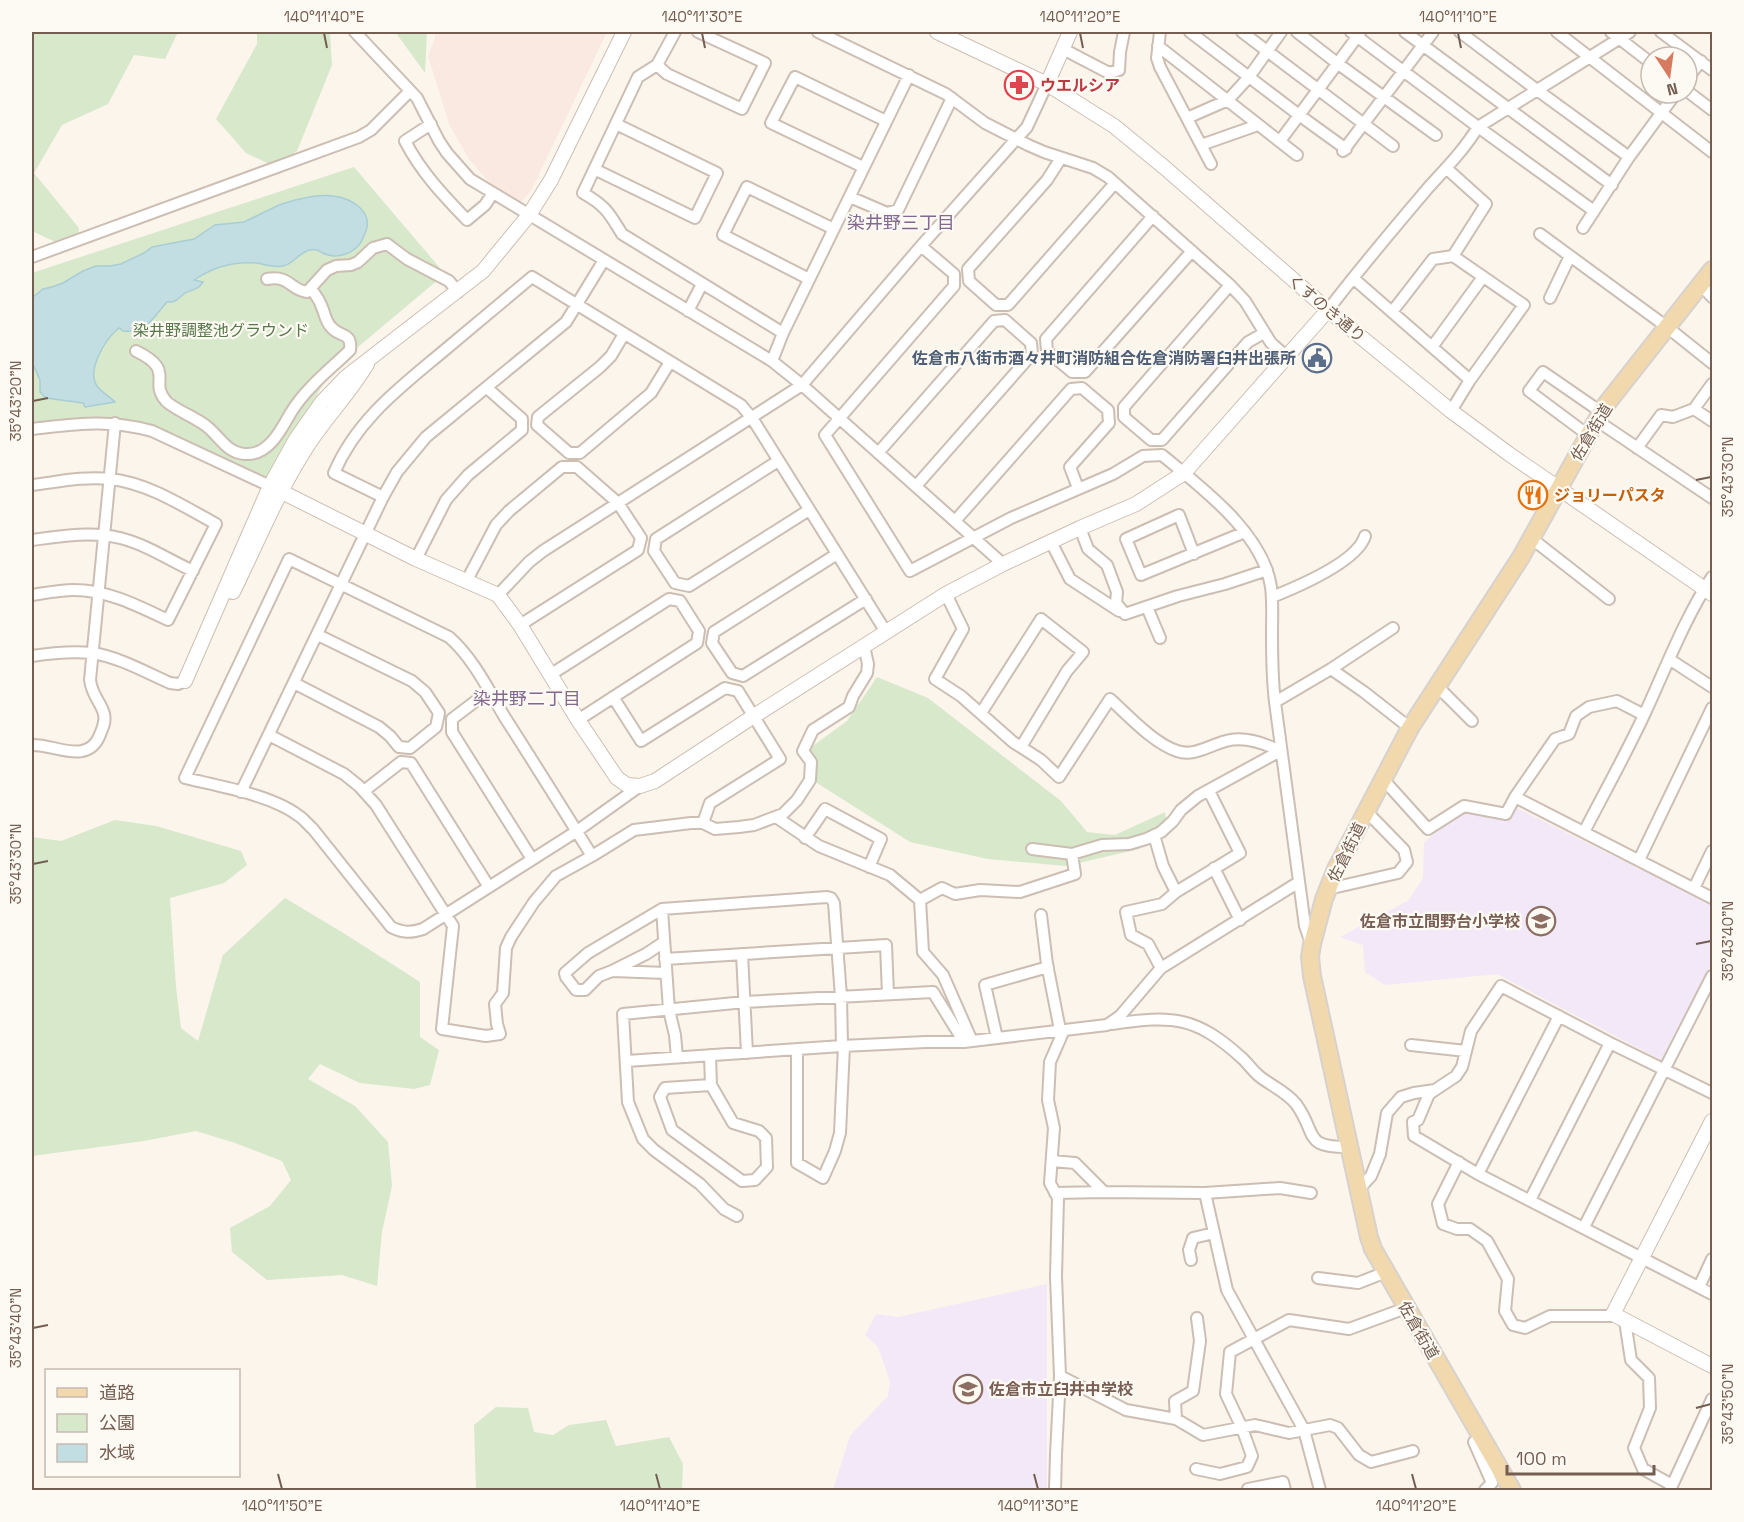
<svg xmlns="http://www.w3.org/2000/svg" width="1744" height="1522" font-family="'Space Grotesk','Noto Sans JP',sans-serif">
	<rect width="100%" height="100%" fill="#fbf5ec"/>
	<path fill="#fae9e1" d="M 435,32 L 607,32 L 531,191 L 519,204 L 489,182 L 469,159 L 449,124 L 428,56 L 435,38 Z"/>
	<path fill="#f2e8f8" d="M 1515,807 L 1712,905 L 1712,962 L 1661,1060 L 1497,974 L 1385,985 L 1365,972 L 1363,945 L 1340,937 L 1409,900 L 1423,878 L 1424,842 L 1463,812 L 1509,820 Z
		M 1047,1284 L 1047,1490 L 833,1490 L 850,1436 L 888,1396 L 890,1381 L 878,1347 L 865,1335 L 876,1314 L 898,1317 Z"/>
	<path fill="#d7e8cb" d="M 32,32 L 178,32 L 165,59 L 134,55 L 108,104 L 62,125 L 34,173 L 79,228 L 78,236 L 62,245 L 32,231 Z
		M 257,32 L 330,32 L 332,65 L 297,151 L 281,163 L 267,163 L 246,153 L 216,119 L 257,44 Z
		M 394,32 L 427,32 L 425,73 L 396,33 Z
		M 354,167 L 445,274 L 358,347 L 323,384 L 269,479 L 155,426 L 111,418 L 38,424 L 32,420 L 32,273 Z
		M 877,677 L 928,698 L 1061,801 L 1087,832 L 1115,835 L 1165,812 L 1168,832 L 1139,849 L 1066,866 L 988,859 L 910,842 L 817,783 L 805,759 L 814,745 L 847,721 Z
		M 115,820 L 156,826 L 241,851 L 247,865 L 224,883 L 170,898 L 176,987 L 181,1028 L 198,1041 L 223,955 L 285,898 L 345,934 L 420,982 L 420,1037 L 439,1050 L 430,1085 L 414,1089 L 360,1083 L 320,1064 L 308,1079 L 355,1106 L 388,1142 L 392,1186 L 382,1232 L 377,1286 L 342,1275 L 267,1280 L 232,1252 L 230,1228 L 270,1206 L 291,1180 L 282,1161 L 235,1143 L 196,1131 L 144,1141 L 32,1156 L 32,837 L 61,841 Z
		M 496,1407 L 528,1408 L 534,1432 L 553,1435 L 569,1425 L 606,1420 L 616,1446 L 669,1437 L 683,1464 L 682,1490 L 476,1490 L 474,1425 Z"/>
	<path fill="#c2dee3" stroke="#a9cdd4" stroke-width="1.5" d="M 315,196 C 321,196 327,195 333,196 C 351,198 373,211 366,231 C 364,236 361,244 357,247 C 349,255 333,259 323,253 C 319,251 316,248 310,250 C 299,252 294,264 283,266 C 273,268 265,264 256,263 C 232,261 213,267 194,280 L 203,282 C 198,290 193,289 185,293 C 178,298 177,303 167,302 C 154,316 147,334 123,331 L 119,328 C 106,338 86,370 97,386 C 101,392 110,397 115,402 L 85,407 L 83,403 L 46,398 L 40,392 L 40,380 L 32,362 L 32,298 L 43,289 L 52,287 L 63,283 L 83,271 L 96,266 L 110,266 L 121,264 L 144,253 L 152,247 L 194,239 L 215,225 L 244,222 L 279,205 L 295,200 Z"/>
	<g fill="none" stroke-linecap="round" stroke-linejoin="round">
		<g stroke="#ccbeb3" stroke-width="14">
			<path id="street" d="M 355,32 L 417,98 L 439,141 L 447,153 L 470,179 L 772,361 L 802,385 L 1003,564
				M 675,32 L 657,65 L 638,77 L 583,193 C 606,206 609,213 622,234 L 783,333
				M 818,32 L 946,94 L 985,123 L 1028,145 L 1044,152 L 1093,168 L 1108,177 L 1230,285 L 1245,301 L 1271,343 L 1286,356
				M 1160,32 L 1157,58 L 1160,67 L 1211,164
				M 1190,32 L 1299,115 L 1346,149
				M 1242,32 L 1393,146
				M 1297,32 L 1337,63 L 1436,135
				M 1351,32 L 1478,127 L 1594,211
				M 1405,32 L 1612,185
				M 1460,32 L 1537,90 L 1629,157
				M 1557,32 L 1712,152
				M 1611,32 L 1651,63
				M 1661,32 L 1712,70
				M 1158,46 L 1297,155
				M 1063,49 L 1109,73 L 1119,70 L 1120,52 L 1124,32
				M 657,65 L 667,74 L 742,109 L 765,63 L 698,32
				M 1687,79 L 1701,61
				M 1687,91 L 1712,110
				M 1187,118 L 1228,100 L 1249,77 L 1281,32
				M 431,124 L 405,141 C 421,172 443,195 467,220 L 485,205 L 493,193
				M 1280,141 L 1360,33
				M 1201,145 L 1258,125
				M 1343,151 L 1433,32
				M 1061,158 L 1047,180 L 968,269 L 969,281 L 996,305 L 1008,305 L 1115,183
				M 863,167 L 771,123 L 795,77 L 886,121
				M 1446,168 L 1486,204 L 1453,256 L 1524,305 L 1470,380 L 1451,411
				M 594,169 L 695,218 L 717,173 L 616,124
				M 850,197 L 887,213 L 898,210 L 952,98
				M 1153,216 L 1046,339 L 1047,351 L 1072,372 L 1085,372 L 1192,251
				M 1583,228 L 1629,157 L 1676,93
				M 1540,234 L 1667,327 L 1712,363
				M 921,246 L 954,274 L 954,286 L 825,435 L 910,571 L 1011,518 L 1113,474 L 1143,456 L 1162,455 C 1202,488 1263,533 1271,587 C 1273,602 1272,618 1272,633 C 1272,656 1272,678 1275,702 L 1305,926 L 1311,943
				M 32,257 L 359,137 L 371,130 L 410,91
				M 1353,278 L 1392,312 L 1433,259 L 1453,256
				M 267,279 C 290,275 290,290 307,292 L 327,270 L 336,266 L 351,265 L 358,262 L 373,248 L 387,244 L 407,259 L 449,281 L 458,292
				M 809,279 L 723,235 L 747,187 L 834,229
				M 1700,284 L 1712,297
				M 1230,285 L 1124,407 L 1124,417 L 1151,440 L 1162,440 L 1248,342 L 1264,333
				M 1550,298 L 1570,256
				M 1328,310 C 1360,268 1394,228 1428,188 C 1446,168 1464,150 1478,127 L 1630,32
				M 688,311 L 702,284
				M 1392,312 L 1470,380
				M 624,334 L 611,356 L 600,367 L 538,417 L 537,425 L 569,453 L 580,453 L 651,393 L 670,362
				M 1432,347 L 1483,277
				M 136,351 C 177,371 148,381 166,401 C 172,408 196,418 205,425 C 219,435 226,453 245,454 C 268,456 281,430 290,414 C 296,404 305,393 313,385 C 324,373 338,362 350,350 C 352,331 340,338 331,327 C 325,321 325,313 321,305 C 319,299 315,294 311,289
				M 772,361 L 783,333 L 909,75
				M 1694,409 L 1712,384
				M 1596,420 L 1712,498
				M 32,429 C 78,424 106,419 152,431 L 270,486
				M 1588,435 L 1529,391 L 1543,372 L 1601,412
				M 1637,448 L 1661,415 L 1673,417 L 1694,409 L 1712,421
				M 878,453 L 994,321 L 1005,320 L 1031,343 L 1032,354 L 916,486
				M 778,461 L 656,539 L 654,551 L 675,583 L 689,586 L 809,510
				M 32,485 C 57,482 85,476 110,479 C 148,483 183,506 216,524 L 168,620 C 138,606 108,590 74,590 C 60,590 45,593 32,595
				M 383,497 L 334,473 C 356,421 398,389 440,354 C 471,328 501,303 532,277 L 741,405 L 752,418 L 886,632
				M 955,521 L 1071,389 L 1082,388 L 1108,410 L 1109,423 L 1070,467 L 1078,488
				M 1080,528 L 1088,549 L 1107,565 L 1117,592 L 1116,603 L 1125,614 L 1178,596 L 1225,584 L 1267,570
				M 1531,538 L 1609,599
				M 32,540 C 61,536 91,531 120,538 C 145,544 169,560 193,571
				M 1051,542 L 1070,579 L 1119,611
				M 837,554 L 714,632 L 712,643 L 732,673 L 743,676 L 866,599
				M 1194,554 L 1179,515 L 1126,539 L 1141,575 L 1245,532
				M 416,559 L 446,500 L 468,475 L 522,430 L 522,419 L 487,388
				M 466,582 L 496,525 L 509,511 L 562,467 L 577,467 L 618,503 L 641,538 L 638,550 L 520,625
				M 946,594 L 963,629 L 935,679 L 961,696 L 1013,742 L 1041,760 L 1059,777 L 1110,699 C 1129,716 1153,743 1177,751 C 1194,757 1210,745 1226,741 C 1244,736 1264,743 1280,751
				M 498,595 L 529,562 L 543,551 L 802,385 L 921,246 L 1027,127 L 1047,84
				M 1272,597 C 1297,587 1357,562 1365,536
				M 1147,607 L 1160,638
				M 32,656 C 51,653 72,651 92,653 C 119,657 145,672 170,683 L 178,684 L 185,681
				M 1669,659 L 1712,687
				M 1331,669 L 1364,692 L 1410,728
				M 550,675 L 669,599 L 680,601 L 699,631 L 697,643 L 578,720
				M 294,683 L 379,727 L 390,736 L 399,747 L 410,748 L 436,727 L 439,713 L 425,692 L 412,681 L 318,635
				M 1437,686 L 1472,721
				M 489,691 L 452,719 L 452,732 L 532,859
				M 613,697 L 641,741 L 725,688 L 738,691 L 780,759 L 710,803 L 703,823
				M 1275,702 L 1331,669 L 1393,628
				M 981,713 L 1041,619 L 1083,652 L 1067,671 L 1021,747
				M 269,735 L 344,774 L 359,786 L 376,805 L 453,926 L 442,1029 L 486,1036 L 500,1034 L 497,1024 L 495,1004 L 503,993 L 506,948 L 511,937 L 534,902 L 556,876 L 592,856 L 634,830 L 691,823 L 703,823 L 715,829 L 739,827 L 754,825 L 783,814 L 797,800 L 810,780 L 811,762 L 803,751 L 813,730 L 849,707 L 853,696 L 867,673 L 868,664 L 864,646
				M 32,745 C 54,744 86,765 99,737 C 102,729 106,723 104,714 C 101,702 92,696 90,680 L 115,423
				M 1382,778 L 1428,829 L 1464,806 L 1506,814 L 1515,797 L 1555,739 L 1569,734 L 1576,716 L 1589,707 L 1617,701 L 1644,715
				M 364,791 L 401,762 L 411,763 L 489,887
				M 241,792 L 383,497 L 397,472 L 426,437 L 566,322 L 604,260
				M 1515,797 L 1712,898
				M 776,817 L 819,846 L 890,875 L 920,900 L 923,952 L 943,975 L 972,1041
				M 1584,832 C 1604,793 1626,754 1645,713 C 1665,670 1685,617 1712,577
				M 1154,835 L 1163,866 L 1176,892 L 1240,853 L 1209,791
				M 805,838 L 825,809 L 881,839 L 869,867
				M 1032,849 L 1072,854 L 1102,845 L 1129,844 L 1146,839 L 1161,832 L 1173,821 L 1181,810 L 1198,796 L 1280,751
				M 592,856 C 563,809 534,763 504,716 C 488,689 473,658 449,637 L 289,559 L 185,778 C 218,786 272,795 299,816 C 304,819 308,825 313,829 L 391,927 C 403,933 411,933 423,929 L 577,831 L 640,786
				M 1639,860 L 1712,708
				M 1214,868 L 1240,920
				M 1694,888 L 1712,851
				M 1328,889 L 1398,873 L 1407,862 L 1404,850 L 1366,811
				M 920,900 L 942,888 L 955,894 L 980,890 L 1020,892 L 1075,874 L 1072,854
				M 662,909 L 669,1010 L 675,1035 L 677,1057
				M 1041,915 L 1047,964 L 1060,1030
				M 664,942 L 646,954 L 612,971 L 599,976 L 585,990 L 576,990 L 566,977 L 565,973 L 588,953 L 662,909 L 827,897 L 831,898 L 834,903 L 841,997 L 842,1046
				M 742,954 L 747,1053
				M 665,959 L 886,945 L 888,994
				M 1161,968 L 1148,944 L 1131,935 L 1126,912 L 1162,904 L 1176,892
				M 613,971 L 666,973
				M 1112,1024 C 1173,1015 1196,1016 1243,1059 C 1249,1065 1253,1071 1259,1076 C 1270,1085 1287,1092 1296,1104 C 1318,1134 1302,1148 1350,1147
				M 997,1038 L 985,985 L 1048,967
				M 1411,1045 L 1466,1051
				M 797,1049 L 797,1163 L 823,1178 L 835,1151 L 840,1133 L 844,1046
				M 710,1055 L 711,1085 L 733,1123 L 759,1131 L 766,1138 L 767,1167 L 755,1180 L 742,1181 L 672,1130 L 660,1097 L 665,1088 L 711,1085
				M 627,1061 L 842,1046 L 926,1042 L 964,1042 L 1107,1025 L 1120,1016 L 1161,968 L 1299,882
				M 1712,1093 L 1610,1043 L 1501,986 L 1471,1031 L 1462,1067 L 1456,1076 L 1429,1094 L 1418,1120 L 1413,1122 L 1414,1136 L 1478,1174 L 1712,1294
				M 1052,1161 L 1075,1163 L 1104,1192 L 1205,1193 L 1280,1188 L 1311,1193
				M 1459,1162 L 1438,1204 L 1443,1224 L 1457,1229 L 1470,1229 L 1487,1241 L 1508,1279 L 1505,1311 L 1513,1325 L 1525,1328 L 1550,1316 L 1616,1316
				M 1478,1174 L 1559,1016
				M 1359,1189 L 1371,1176 L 1380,1154 L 1387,1113 L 1401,1097 L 1414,1093 L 1435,1090
				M 1055,1193 L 1104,1192
				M 1205,1193 L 1227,1290 L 1304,1430 L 1320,1490
				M 1530,1200 L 1610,1043
				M 737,1216 L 724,1209 L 700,1184 L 654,1150 L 643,1139 L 628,1102 L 623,1014 L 745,1002 L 933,992 L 964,1042
				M 1584,1227 L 1712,976
				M 1191,1260 L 1189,1250 L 1193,1238 L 1214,1233
				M 1318,1278 L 1358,1283 L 1386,1272
				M 1699,1287 L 1712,1259
				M 1625,1321 L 1631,1360 L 1649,1378 L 1650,1408 L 1634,1448 L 1643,1469 L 1672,1485
				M 1060,1376 L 1126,1410 L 1176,1419 L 1203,1435 L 1255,1425 L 1289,1433 L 1330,1425 L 1338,1428 L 1359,1455 L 1371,1462 L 1413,1451
				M 1176,1419 L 1175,1401 L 1193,1391 L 1200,1341 L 1197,1318
				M 1482,1437 L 1474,1442 L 1492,1483 L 1485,1490
				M 1196,1469 L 1220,1474 L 1247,1467 L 1252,1456 L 1242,1428 L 1226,1394 L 1230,1352 L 1289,1320 L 1349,1329 L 1406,1308
				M 1055,1490 L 1056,1454 L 1060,1376 L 1056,1277 L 1058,1198 L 1050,1183 L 1054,1128 L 1048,1100 L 1050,1062 L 1064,1030
				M 1248,1490 L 1248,1489 L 1283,1482 L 1285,1490
				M 1670,1490 L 1712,1399"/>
		</g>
		<g stroke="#cebeb1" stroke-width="16">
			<path id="secondary" d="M 937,32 L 1047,84 L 1114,126 L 1164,167 L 1328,310 L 1451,411 L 1509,454 L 1712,594
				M 1047,84 L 1070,32
				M 270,486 L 416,559 L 498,595 L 520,625 L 578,720 L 617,778 L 627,785 L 640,786 L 655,781 L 754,716 L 946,594 L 1003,564 L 1080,528 L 1136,504 L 1184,473 L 1328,310
				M 233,592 C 257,543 278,491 308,445 C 326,417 350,393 367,364
				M 185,681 L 270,486 L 296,439 L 322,402 L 346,377 L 483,271 L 529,215 L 551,180 L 624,32
				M 1712,1121 L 1613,1314 L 1712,1366"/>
		</g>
		<g stroke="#d8d2ce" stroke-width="20">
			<path id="primary" d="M 1512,1490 L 1373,1249 L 1369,1237 L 1312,976 L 1310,957 L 1312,944 L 1324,899 L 1336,869 L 1410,728 L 1521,557 L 1604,407 L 1712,270"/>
		</g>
		<use href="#street" stroke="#fff" stroke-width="10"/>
		<use href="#secondary" stroke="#fff" stroke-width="14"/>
		<use href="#primary" stroke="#f1d8ad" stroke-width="16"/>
	</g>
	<path fill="none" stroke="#745e51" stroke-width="2" d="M 324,33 L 327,48M 702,33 L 705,48M 1080,33 L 1083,48M 1458,33 L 1461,48M 33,401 L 48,398M 1696,480 L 1711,477M 33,864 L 48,861M 1696,944 L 1711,941M 33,1328 L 48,1325M 1696,1408 L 1711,1404M 278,1474 L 282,1489M 656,1474 L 660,1489M 1034,1474 L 1038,1489M 1412,1474 L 1416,1489"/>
	<defs>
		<g id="pharmacy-ring" transform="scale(1.5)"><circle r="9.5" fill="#fdf9f3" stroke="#e0444e" stroke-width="1.5"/><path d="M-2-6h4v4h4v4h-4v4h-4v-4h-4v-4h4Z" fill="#e0444e"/></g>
		<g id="civic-ring" transform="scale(1.5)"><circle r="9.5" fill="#fdf9f3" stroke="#5c6f8a" stroke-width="1.5"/><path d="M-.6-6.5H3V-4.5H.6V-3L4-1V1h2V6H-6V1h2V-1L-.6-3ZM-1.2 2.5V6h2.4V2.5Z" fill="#5c6f8a"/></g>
		<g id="restaurant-ring" transform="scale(1.5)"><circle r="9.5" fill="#fdf9f3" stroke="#e8710a" stroke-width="1.5"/><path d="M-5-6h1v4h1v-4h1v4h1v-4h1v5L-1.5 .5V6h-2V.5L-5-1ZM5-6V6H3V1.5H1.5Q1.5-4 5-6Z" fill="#e8710a"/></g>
		<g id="school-ring" transform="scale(1.5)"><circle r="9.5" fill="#fdf9f3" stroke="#8d6e63" stroke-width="1.5"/><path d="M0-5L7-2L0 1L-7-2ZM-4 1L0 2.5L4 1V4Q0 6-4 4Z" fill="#8d6e63"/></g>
	</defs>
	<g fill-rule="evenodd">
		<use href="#pharmacy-ring" x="1019" y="85"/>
		<use href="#civic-ring" x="1317" y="358"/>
		<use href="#restaurant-ring" x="1533" y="495"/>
		<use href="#school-ring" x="1541" y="921"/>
		<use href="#school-ring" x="968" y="1389"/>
	</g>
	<g text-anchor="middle" stroke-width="4.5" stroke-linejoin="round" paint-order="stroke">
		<g font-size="16" font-weight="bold" fill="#be3a42" stroke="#fdf9f3" text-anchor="start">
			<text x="1040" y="91">ウエルシア</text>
		</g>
		<g font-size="16" fill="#745e51" stroke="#fdf9f3">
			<text transform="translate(1327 308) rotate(40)" y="6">くすのき通り</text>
			<text transform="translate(1591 432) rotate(-59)" y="6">佐倉街道</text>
			<text transform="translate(1346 852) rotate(-64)" y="6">佐倉街道</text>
			<text transform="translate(1419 1330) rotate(60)" y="6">佐倉街道</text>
		</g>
		<g font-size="16" fill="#57784a" stroke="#fdf9f3">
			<text x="221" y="336">染井野調整池グラウンド</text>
		</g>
		<g font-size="16" font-weight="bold" fill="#4e5e75" stroke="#fdf9f3" text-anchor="end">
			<text x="1296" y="364">佐倉市八街市酒々井町消防組合佐倉消防署臼井出張所</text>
		</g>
		<g font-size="16" font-weight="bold" fill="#c56008" stroke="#fdf9f3" text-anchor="start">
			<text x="1554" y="501">ジョリーパスタ</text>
		</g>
		<g font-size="16" font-weight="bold" fill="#785e54" stroke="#fdf9f3" text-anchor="end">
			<text x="1520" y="927">佐倉市立間野台小学校</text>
			<text x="989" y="1395" text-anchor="start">佐倉市立臼井中学校</text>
		</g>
		<g font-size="18" fill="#83698f" stroke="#fdf9f3">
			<text x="901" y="229">染井野三丁目</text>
			<text x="527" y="705">染井野二丁目</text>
		</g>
	</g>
	<rect width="1744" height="1522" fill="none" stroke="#fdf9f3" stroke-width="66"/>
	<rect x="45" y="1369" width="195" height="108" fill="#fdf9f3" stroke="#c6bbb2" stroke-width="1.5"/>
	<rect x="57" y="1388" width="30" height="9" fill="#f1d8ad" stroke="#c6bbb2" stroke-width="1.5"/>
	<text x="99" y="1399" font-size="18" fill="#745e51">道路</text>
	<rect x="57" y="1414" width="30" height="18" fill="#d7e8cb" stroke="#c6bbb2" stroke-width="1.5"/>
	<text x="99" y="1429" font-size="18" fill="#745e51">公園</text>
	<rect x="57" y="1444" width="30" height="18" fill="#c2dee3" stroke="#c6bbb2" stroke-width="1.5"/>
	<text x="99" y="1459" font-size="18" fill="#745e51">水域</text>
	<g transform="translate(1669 75) rotate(167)"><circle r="28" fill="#fdf9f3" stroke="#c6bbb2" stroke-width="1.5"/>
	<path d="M0-4.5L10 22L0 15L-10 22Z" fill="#d67b60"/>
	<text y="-9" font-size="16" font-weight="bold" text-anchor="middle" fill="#745e51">N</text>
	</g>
	<path d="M1507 1465v9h147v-9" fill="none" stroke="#745e51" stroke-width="3"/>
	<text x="1516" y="1465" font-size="18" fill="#745e51" stroke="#fdf9f3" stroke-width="4.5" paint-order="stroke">100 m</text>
	<rect x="33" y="33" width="1678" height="1456" fill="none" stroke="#745e51" stroke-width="2"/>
	<g font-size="15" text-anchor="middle" fill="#745e51">
		<text x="324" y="22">140°11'40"E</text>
		<text x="702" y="22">140°11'30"E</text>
		<text x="1080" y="22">140°11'20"E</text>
		<text x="1458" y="22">140°11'10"E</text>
		<text transform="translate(16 401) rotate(-90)" y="5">35°43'20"N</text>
		<text transform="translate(1728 477) rotate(-90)" y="5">35°43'30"N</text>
		<text transform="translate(16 864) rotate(-90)" y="5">35°43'30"N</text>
		<text transform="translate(1728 941) rotate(-90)" y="5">35°43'40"N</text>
		<text transform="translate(16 1328) rotate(-90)" y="5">35°43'40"N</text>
		<text transform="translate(1728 1404) rotate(-90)" y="5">35°43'50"N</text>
		<text x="282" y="1511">140°11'50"E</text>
		<text x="660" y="1511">140°11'40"E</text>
		<text x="1038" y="1511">140°11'30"E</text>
		<text x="1416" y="1511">140°11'20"E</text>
	</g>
</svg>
